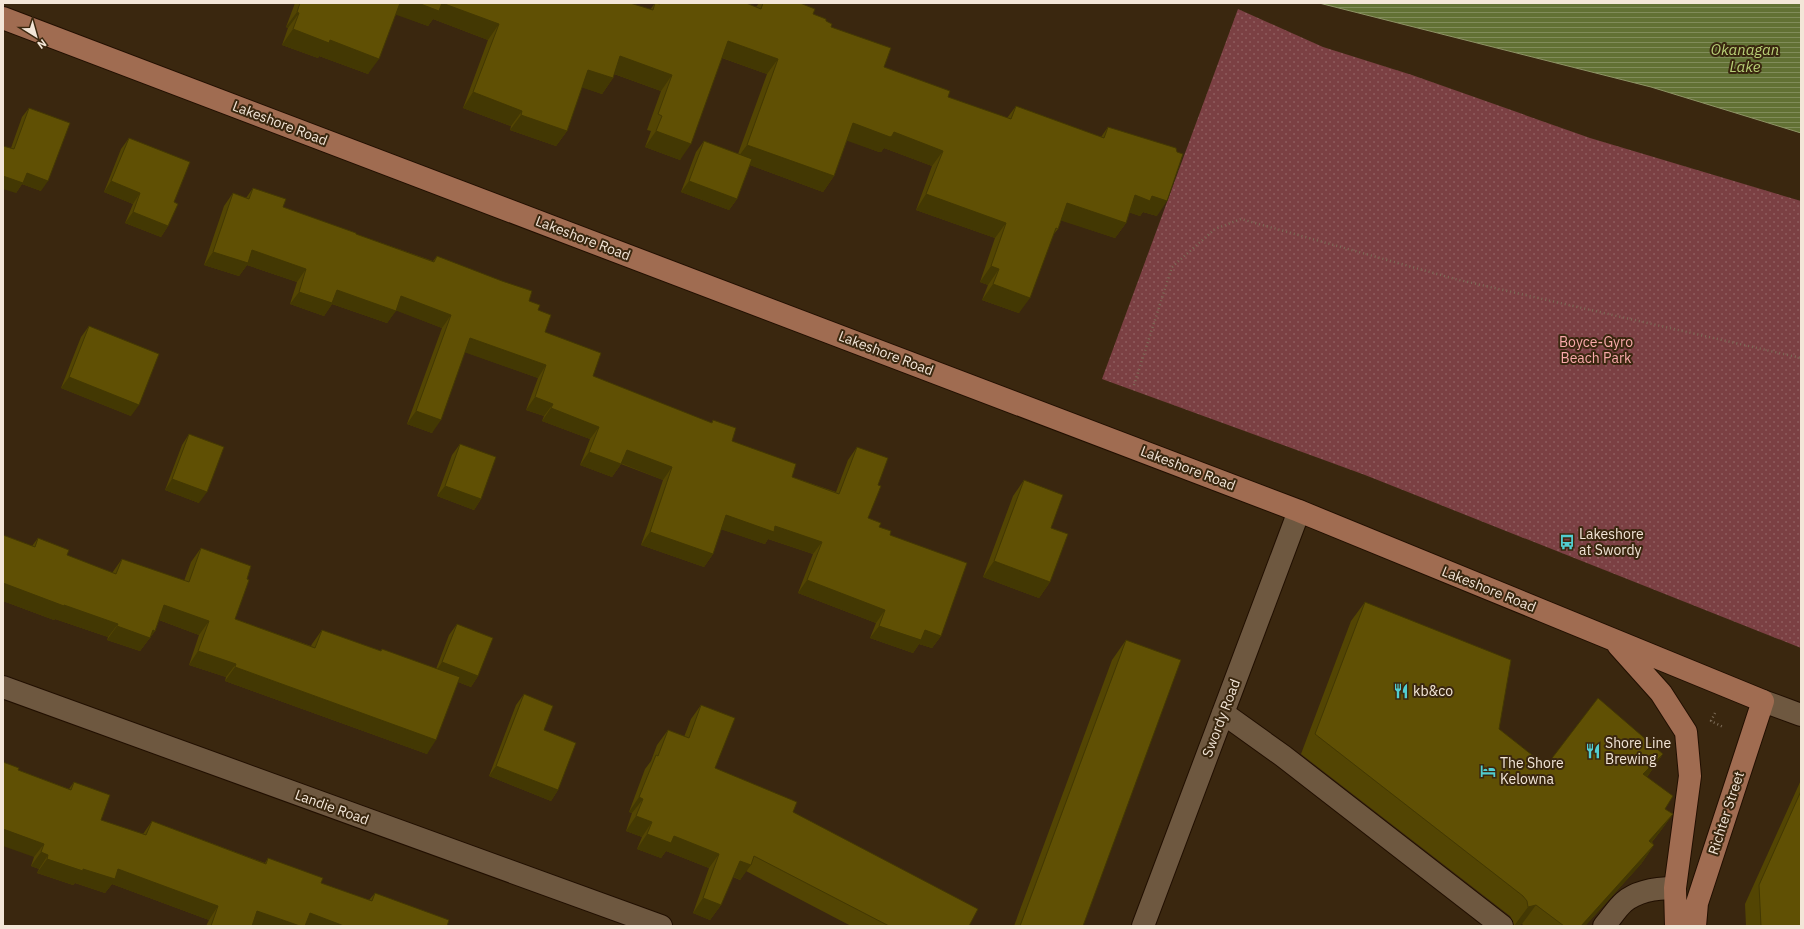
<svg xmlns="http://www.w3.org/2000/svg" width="1804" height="929" font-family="'IBM Plex Sans',sans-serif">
	<defs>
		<pattern id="park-dots" width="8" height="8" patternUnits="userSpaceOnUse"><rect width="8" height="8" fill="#7b4043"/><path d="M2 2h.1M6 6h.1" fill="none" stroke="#8e5c5d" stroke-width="1.8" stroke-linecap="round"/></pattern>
		<pattern id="water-rules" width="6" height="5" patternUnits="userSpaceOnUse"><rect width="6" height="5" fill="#627134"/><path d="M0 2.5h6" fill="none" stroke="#818c5a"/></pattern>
	</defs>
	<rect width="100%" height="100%" fill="#3a270f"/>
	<path fill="url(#park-dots)" d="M 1238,9 L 1323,47 L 1412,75 L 1590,138 L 1801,201 L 1801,648 L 1365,475 L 1102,379 Z"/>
	<path fill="url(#water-rules)" stroke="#8e9465" d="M 1319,3 L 1801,3 L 1801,133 L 1651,87 Z"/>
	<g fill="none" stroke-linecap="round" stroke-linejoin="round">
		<g stroke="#210f00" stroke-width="24">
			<path id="minor" d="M 3,687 L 661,926
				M 1763,701 L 1801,715
				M 1223,713 L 1283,756 L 1502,926
				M 1143,926 L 1299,511
				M 1604,926 C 1611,918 1617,908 1624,902 C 1638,890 1658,888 1675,888"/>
		</g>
		<g stroke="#210f00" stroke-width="24">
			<path id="major" d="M 3,18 L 1299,511 L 1763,701 L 1697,903 L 1695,926
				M 1618,645 L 1661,693 L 1686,732 L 1690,776 L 1675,888 L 1676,926"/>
		</g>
		<path stroke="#7c6b57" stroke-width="2.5" stroke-dasharray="1 3" stroke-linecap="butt" d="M 1134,385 L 1172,267 L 1215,229 L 1241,219 L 1455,279 L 1801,358
			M 1715,713 L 1711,721 L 1723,727"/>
		<use href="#minor" stroke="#6e5840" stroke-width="22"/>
		<use href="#major" stroke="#a06c51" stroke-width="22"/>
	</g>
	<path fill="#534503" d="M 295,3 L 630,3 L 650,10 L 655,3 L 746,3 L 756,7 L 759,3 L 800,3 L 813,14 L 826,21 L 831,27 L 884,67 L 948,97 L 1007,118 L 1016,106 L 1101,137 L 1108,127 L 1157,216 L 1143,212 L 1140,216 L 1129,212 L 1126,223 L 1115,238 L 1061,220 L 1058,229 L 1053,235 L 1019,313 L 982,300 L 988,285 L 980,282 L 995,238 L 916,210 L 932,166 L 884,148 L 881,152 L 879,152 L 847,140 L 834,176 L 823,192 L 750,165 L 737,199 L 729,210 L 681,192 L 696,152 L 704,141 L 738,154 L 767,74 L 722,58 L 680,160 L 645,147 L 651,131 L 647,130 L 661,91 L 614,74 L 613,78 L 602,94 L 582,87 L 567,131 L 556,146 L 510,130 L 511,126 L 463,108 L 488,40 L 433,19 L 428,26 L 396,14 L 368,74 L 319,56 L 318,58 L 282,45 L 288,28 L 286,27 Z
		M 29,108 L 41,191 L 22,184 L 16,193 L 11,148 L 22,117 Z
		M 129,138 L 174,202 L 168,226 L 161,237 L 125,223 L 133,204 L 104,192 L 121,149 Z
		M 253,188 L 283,207 L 356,234 L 433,261 L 437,256 L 529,301 L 538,310 L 545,332 L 593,376 L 711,423 L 713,420 L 732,441 L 792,477 L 836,492 L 848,460 L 857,447 L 878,485 L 868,518 L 890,535 L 941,636 L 932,648 L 919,644 L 913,653 L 870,638 L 876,623 L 798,593 L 813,554 L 768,539 L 765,544 L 721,529 L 713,554 L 704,567 L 641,545 L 663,480 L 621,464 L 612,477 L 580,465 L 590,439 L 542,421 L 544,416 L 526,410 L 538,378 L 465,352 L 432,433 L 407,424 L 442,328 L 396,310 L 387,323 L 332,304 L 324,316 L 290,304 L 297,282 L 247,265 L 239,276 L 204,265 L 224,206 L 233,193 L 246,198 Z
		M 89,326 L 131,416 L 61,388 L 81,337 Z
		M 189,434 L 199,503 L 165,490 L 182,445 Z
		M 460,444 L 481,499 L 474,510 L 437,496 L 452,455 Z
		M 1024,480 L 1051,528 L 1050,582 L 1039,598 L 983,577 L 1013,496 Z
		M 3,535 L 32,546 L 38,538 L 67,555 L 112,573 L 122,559 L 184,581 L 191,562 L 201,548 L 247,579 L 235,619 L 311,646 L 312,644 L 322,630 L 381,651 L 382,649 L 436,669 L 449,635 L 457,624 L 478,676 L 471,687 L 458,682 L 427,754 L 225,681 L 226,677 L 189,665 L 199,635 L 159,620 L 155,631 L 140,651 L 107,640 L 108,637 L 55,619 L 54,620 L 3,601 Z
		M 1365,602 L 1499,729 L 1546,766 L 1663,754 L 1647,777 L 1665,809 L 1673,814 L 1659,833 L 1652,842 L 1654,845 L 1641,864 L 1585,926 L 1524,926 L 1522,924 L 1514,926 L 1513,921 L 1510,916 L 1301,754 L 1351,621 Z
		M 1126,640 L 1083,926 L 1014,926 L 1112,660 Z
		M 524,694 L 544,730 L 558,790 L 551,801 L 489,776 L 516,705 Z
		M 701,705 L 715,768 L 793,812 L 969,926 L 851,926 L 746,871 L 740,880 L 733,877 L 721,905 L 710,920 L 693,913 L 709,868 L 666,851 L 661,858 L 637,849 L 642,837 L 626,831 L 632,813 L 629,812 L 645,769 L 651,761 L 657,745 L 668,730 L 684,737 L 691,719 Z
		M 18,770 L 69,789 L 74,782 L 101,820 L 143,834 L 152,821 L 265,863 L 268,858 L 321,883 L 369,900 L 375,893 L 447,926 L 206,926 L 209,920 L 112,884 L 105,893 L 75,883 L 73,885 L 37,873 L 39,869 L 31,866 L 34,857 Z
		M 1801,780 L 1801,926 L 1746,926 L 1745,904 Z"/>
	<path fill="#433803" d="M 398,3 L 442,3 L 499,24 L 488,40 L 433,19 L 428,26 L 391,13 Z
		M 297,12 L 299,13 L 288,28 L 286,27 Z
		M 293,29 L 330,40 L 379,59 L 368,74 L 319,56 L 318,58 L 282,45 Z
		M 728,41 L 778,59 L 767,74 L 717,56 Z
		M 620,56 L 672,75 L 661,91 L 609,72 Z
		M 588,70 L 613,78 L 602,94 L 577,86 Z
		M 473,92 L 522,111 L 511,126 L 463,108 Z
		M 521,115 L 567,131 L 556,146 L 510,130 Z
		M 853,123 L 894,132 L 943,151 L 932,166 L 884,148 L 881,152 L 879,152 L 842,139 Z
		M 656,131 L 691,144 L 680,160 L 645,147 Z
		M 747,145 L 834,176 L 823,192 L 736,160 Z
		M 27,173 L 48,181 L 41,191 L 22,184 L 16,193 L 3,189 L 3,176 Z
		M 111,181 L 140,193 L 133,204 L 104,192 Z
		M 689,181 L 737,199 L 729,210 L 681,192 Z
		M 926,194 L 1006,223 L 995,238 L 916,210 Z
		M 1135,195 L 1152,196 L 1167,201 L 1157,216 L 1143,212 L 1140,216 L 1124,211 Z
		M 1067,203 L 1126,223 L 1115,238 L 1056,219 Z
		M 133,212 L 168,226 L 161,237 L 125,223 Z
		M 252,250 L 306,269 L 297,282 L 247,265 L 239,276 L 204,265 L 213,252 Z
		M 991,266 L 999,269 L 988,285 L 980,282 Z
		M 993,284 L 1030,298 L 1019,313 L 982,300 Z
		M 337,290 L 396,311 L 387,323 L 332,304 L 324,316 L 290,304 L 299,292 Z
		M 401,296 L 451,315 L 442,328 L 392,309 Z
		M 470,338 L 546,365 L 538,378 L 461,351 Z
		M 69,377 L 139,405 L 131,416 L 61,388 Z
		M 535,397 L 553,404 L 544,416 L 526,410 Z
		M 551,408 L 599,427 L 590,439 L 542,421 Z
		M 416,411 L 441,420 L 432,433 L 407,424 Z
		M 627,450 L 672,467 L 663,480 L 618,462 Z
		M 589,452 L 621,464 L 612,477 L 580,465 Z
		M 172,479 L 207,492 L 199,503 L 165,490 Z
		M 445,486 L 481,499 L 474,510 L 437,496 Z
		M 726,515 L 775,526 L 822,542 L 813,554 L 768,539 L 765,544 L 717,528 Z
		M 650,532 L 713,554 L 704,567 L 641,545 Z
		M 994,561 L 1050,582 L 1039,598 L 983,577 Z
		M 807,580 L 885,610 L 876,623 L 798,593 Z
		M 3,583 L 118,624 L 108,637 L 55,619 L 54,620 L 3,601 Z
		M 164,605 L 209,621 L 199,635 L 154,618 Z
		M 117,626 L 153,630 L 155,631 L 140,651 L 107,640 Z
		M 879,626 L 925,630 L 941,636 L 932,648 L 919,644 L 913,653 L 870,638 Z
		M 198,651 L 236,664 L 226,677 L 189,665 Z
		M 442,662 L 478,676 L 471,687 L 435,673 Z
		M 235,667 L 436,740 L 427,754 L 225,681 Z
		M 1663,754 L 1649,774 L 1630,794 L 1643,774 Z
		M 496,766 L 558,790 L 551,801 L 489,776 Z
		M 639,797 L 643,799 L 632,813 L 629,812 Z
		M 1673,814 L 1659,833 L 1636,860 L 1649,841 Z
		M 636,816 L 652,822 L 642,837 L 626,831 Z
		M 3,829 L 44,844 L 34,857 L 3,846 Z
		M 647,834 L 674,836 L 719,854 L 709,868 L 666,851 L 661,858 L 637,849 Z
		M 1654,845 L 1641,864 L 1585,926 L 1581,926 Z
		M 41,852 L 48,855 L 39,869 L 31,866 Z
		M 47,859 L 83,869 L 118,869 L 218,906 L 209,920 L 112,884 L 105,893 L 75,883 L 73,885 L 37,873 Z
		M 740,861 L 751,865 L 740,880 L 730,875 Z
		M 703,898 L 721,905 L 710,920 L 693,913 Z
		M 1536,905 L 1522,924 L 1514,926 L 1528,907 Z
		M 257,911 L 300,926 L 252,926 Z
		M 310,913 L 344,926 L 301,926 Z"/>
	<path fill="#605004" stroke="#433803" d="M 300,3 L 400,3 L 379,59 L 330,40 L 329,43 L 293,29 L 299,13 L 297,12 Z
		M 418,3 L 442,3 L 439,11 Z
		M 442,3 L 630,3 L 653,10 L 655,3 L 660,4 L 660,3 L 746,3 L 761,9 L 763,3 L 800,3 L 815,9 L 813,14 L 826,19 L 826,21 L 832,24 L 831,27 L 891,48 L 884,67 L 950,91 L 948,97 L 1011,119 L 1016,106 L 1104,138 L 1108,127 L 1176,148 L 1177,152 L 1183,154 L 1167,201 L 1152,196 L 1150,201 L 1135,195 L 1126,223 L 1067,203 L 1058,229 L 1056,228 L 1030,298 L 993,284 L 999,269 L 991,266 L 1006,223 L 926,194 L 943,151 L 894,132 L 892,136 L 890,137 L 853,123 L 834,176 L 747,145 L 778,59 L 728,41 L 691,144 L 656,131 L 662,116 L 658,114 L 672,75 L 620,56 L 613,78 L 588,70 L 567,131 L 521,115 L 522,111 L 473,92 L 499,24 Z
		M 29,108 L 70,123 L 48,181 L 27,173 L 23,183 L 3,176 L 3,146 L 14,149 Z
		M 129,138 L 190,162 L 174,202 L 178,204 L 168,226 L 133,212 L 140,193 L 111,181 Z
		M 704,141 L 752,159 L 737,199 L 689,181 Z
		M 253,188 L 286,199 L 283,207 L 356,233 L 356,234 L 434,262 L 437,256 L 502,281 L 532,291 L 529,301 L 540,305 L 538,310 L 551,315 L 545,332 L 601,353 L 593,376 L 712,423 L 713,420 L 736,428 L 732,441 L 796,464 L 792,477 L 839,494 L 857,447 L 888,458 L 878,485 L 881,486 L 868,518 L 881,523 L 879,527 L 891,531 L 890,535 L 967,563 L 941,636 L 925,630 L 921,640 L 879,626 L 885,610 L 807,580 L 822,542 L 775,526 L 774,532 L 726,515 L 713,554 L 650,532 L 672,467 L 627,450 L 621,464 L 589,452 L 599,427 L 551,408 L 553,404 L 535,397 L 546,365 L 470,338 L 441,420 L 416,411 L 451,315 L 401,296 L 396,311 L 337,290 L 332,303 L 299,292 L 306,269 L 252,250 L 248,263 L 213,252 L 233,193 L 249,199 Z
		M 89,326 L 159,354 L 139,405 L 69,377 Z
		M 189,434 L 224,447 L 207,492 L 172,479 Z
		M 460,444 L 496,457 L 481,499 L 445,486 Z
		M 1024,480 L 1063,495 L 1051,528 L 1068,534 L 1050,582 L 994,561 Z
		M 3,535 L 35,547 L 38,538 L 69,550 L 67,555 L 116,574 L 122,559 L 189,582 L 201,548 L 251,566 L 247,579 L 249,580 L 235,619 L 315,648 L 322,630 L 381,651 L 382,649 L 460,677 L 436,740 L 235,667 L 236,664 L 198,651 L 209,621 L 164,605 L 155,631 L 153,630 L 150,638 L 117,626 L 118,624 L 64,605 L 64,606 L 3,583 Z
		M 1365,602 L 1511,660 L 1499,729 L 1546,766 L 1598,698 L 1663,754 L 1643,774 L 1673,796 L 1665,809 L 1673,814 L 1649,841 L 1654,845 L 1581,926 L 1564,926 L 1536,905 L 1528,907 L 1527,901 L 1523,896 L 1315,734 Z
		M 457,624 L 493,638 L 478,676 L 442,662 Z
		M 1126,640 L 1181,660 L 1083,926 L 1020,926 Z
		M 524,694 L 553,706 L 544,730 L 576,743 L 558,790 L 496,766 Z
		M 701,705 L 735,718 L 715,768 L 797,802 L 793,812 L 978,909 L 969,926 L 889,926 L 754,856 L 751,865 L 740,861 L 721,905 L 703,898 L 719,854 L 674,836 L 671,843 L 647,834 L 652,822 L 636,816 L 643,799 L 639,797 L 656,755 L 658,756 L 668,730 L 689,738 Z
		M 3,762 L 19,768 L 18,770 L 71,790 L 74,782 L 110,795 L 101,820 L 146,835 L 152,821 L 266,864 L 268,858 L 323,878 L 321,883 L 372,901 L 375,893 L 449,920 L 447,926 L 344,926 L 310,913 L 305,926 L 300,926 L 257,911 L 252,926 L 211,926 L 218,906 L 118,869 L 115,879 L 83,869 L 83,871 L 47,859 L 48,855 L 41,852 L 44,844 L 3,829 Z
		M 1801,791 L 1801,926 L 1761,926 L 1759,885 Z"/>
	<defs>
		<g id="bus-bare" transform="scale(1.2)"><path d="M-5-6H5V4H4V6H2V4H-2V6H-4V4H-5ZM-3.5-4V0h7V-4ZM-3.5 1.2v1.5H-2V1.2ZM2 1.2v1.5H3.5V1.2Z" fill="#52cdd0" stroke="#3a270f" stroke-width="2.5" paint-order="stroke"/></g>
		<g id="restaurant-bare" transform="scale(1.2)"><path d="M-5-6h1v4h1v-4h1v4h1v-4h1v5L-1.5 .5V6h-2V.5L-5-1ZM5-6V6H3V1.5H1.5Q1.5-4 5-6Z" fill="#52cdd0" stroke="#3a270f" stroke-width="2.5" paint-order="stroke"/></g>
		<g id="hotel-bare" transform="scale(1.2)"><path d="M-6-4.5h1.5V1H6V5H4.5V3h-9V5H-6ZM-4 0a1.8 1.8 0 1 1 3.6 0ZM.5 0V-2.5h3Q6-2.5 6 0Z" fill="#52cdd0" stroke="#3a270f" stroke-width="2.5" paint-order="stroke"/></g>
	</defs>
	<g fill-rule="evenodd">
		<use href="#bus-bare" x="1567" y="542"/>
		<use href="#restaurant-bare" x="1401" y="691"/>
		<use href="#restaurant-bare" x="1593" y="751"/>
		<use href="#hotel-bare" x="1488" y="771"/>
	</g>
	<g text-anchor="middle" stroke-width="4" stroke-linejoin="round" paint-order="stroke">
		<g font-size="14" fill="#f3e6d8" stroke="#3a270f">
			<text transform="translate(280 123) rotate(21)" y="5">Lakeshore Road</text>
			<text transform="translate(583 238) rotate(21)" y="5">Lakeshore Road</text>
			<text transform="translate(886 353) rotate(21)" y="5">Lakeshore Road</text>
			<text transform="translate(1188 468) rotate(21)" y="5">Lakeshore Road</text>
			<text transform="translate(1489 589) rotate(22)" y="5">Lakeshore Road</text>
			<text transform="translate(1221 718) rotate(-69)" y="5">Swordy Road</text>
			<text transform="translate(332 807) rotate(20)" y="5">Landie Road</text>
			<text transform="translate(1726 813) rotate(-72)" y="5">Richter Street</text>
		</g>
		<g font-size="14" fill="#f9aaab" stroke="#3a270f">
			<text x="1596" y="347">Boyce-Gyro<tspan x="1596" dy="16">Beach Park</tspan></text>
		</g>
		<g font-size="14" fill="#f3e6d8" stroke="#3a270f" text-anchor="start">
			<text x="1579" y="539">Lakeshore<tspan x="1579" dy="16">at Swordy</tspan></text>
			<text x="1413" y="696">kb&amp;co</text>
			<text x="1605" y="748">Shore Line<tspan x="1605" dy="16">Brewing</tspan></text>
			<text x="1500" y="768">The Shore<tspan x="1500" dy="16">Kelowna</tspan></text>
		</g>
		<g font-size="15" font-style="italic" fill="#b9d077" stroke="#3a270f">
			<text x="1745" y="55">Okanagan<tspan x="1745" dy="17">Lake</tspan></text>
		</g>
	</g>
	<rect width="1804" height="929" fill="none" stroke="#f3e6d8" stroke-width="8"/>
	<g transform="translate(36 36) rotate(143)" stroke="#3a270f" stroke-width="3" paint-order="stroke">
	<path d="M0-3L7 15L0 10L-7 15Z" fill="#f3e6d8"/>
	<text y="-6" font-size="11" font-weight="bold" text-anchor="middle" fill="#f3e6d8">N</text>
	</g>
</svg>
